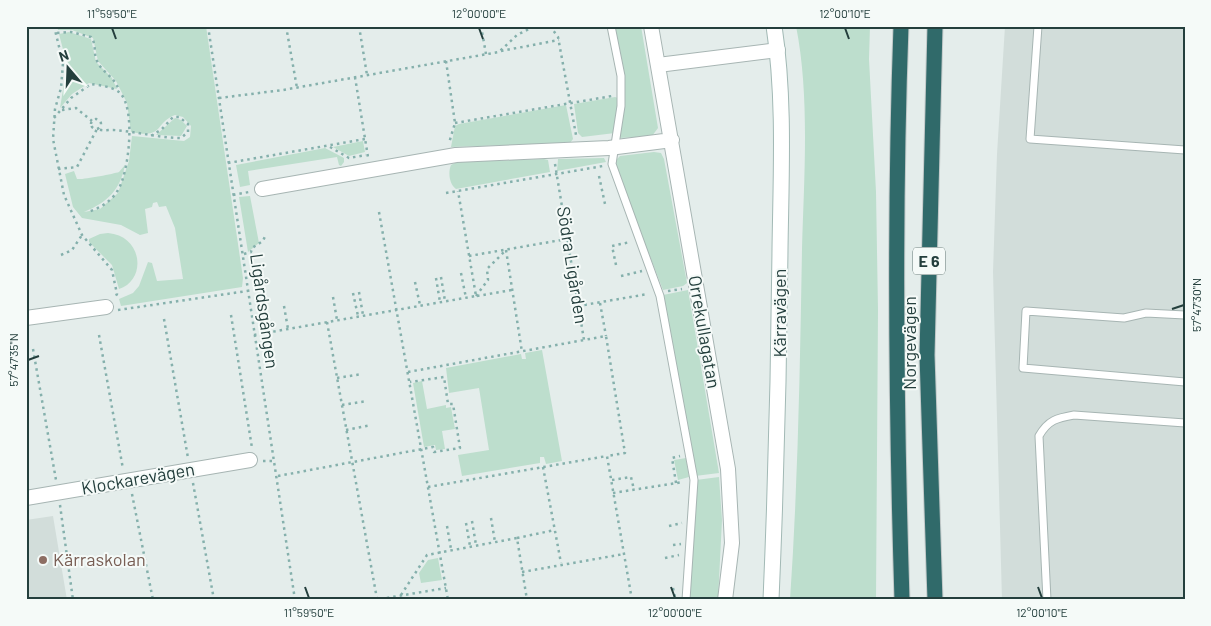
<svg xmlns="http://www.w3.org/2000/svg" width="1211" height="626" font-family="Barlow,sans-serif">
	<rect width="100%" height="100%" fill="#e4edeb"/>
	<path fill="#d2ddda" d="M 1005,26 L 1185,26 L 1185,600 L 1002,600 L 993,272 L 997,154 Z
		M 53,516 L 67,600 L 26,600 L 26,520 Z"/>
	<path fill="#bddecd" d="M 57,26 L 206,26 L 243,278 L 242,287 L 121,306 L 119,299 L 133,293 L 139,286 L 148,262 L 152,263 L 157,281 L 183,279 L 175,228 L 166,206 L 159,207 L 157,202 L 153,203 L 152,207 L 145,209 L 148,233 L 140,235 L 121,225 L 82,218 L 73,207 L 65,174 L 74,171 L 77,179 C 82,180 113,174 119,172 L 125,165 C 120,190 108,202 84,212 L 100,209 L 118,193 L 129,161 L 132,136 L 184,141 L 190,137 L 191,126 L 183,117 L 175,115 C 154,123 165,139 131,132 L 127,103 L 116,81 L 98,61 L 93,38 L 72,30 L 58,30 Z
		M 614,26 L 641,26 L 658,128 L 652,136 L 620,138 L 625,91 Z
		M 796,26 L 870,26 L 869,59 L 876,192 L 878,310 L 876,600 L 790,600 C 798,483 800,366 802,249 C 804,177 810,96 796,26 Z
		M 69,32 L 91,39 L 96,62 L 112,78 L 117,89 L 89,83 L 72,94 L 60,108 L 67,65 L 59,34 Z
		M 615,97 L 618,98 L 615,133 L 582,137 L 578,133 L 574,104 Z
		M 566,105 L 573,139 L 570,143 L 451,147 L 455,126 L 459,124 Z
		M 175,118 L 181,120 L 187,126 L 181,136 L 156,135 Z
		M 363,141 L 365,152 L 349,156 L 333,147 Z
		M 325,148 L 344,158 L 344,162 L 341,166 L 339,165 L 337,157 L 248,171 L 250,185 L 240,187 L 236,165 Z
		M 654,152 L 661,153 L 664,159 L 687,283 L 683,286 L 663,290 L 615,166 L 615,161 L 620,156 Z
		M 604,158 L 606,162 L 557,171 L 558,159 Z
		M 544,159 L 548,160 L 550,172 L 456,189 C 449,184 448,172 451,165 L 457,162 Z
		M 250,196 L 259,243 L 248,252 L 239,197 Z
		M 108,233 C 143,236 147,280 119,289 L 112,265 L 89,242 L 89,239 L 100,234 Z
		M 688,290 L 719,473 L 695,476 L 663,295 Z
		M 542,350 L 562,461 L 546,464 L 544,457 L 540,457 L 540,463 L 462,476 L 458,455 L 489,450 L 479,388 L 449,393 L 446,368 L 521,354 L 522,359 L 526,359 L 525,353 Z
		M 422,381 L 427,409 L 446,405 L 446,408 L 451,407 L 455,429 L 442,431 L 445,449 L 436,450 L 435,445 L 424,447 L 413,383 Z
		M 686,458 L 689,477 L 678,480 L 674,460 Z
		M 719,477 L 722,520 L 718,600 L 688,600 L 696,480 Z
		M 438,558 L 442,580 L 421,583 L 419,573 L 428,560 Z"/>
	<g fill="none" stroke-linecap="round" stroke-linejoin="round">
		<g stroke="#a7b5b3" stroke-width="9">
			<path id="lane" d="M 611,26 L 621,76 L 621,106 L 612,164 L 660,296 L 694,480 L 686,600
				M 1038,26 L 1030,139 L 1185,150
				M 1185,315 L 1146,313 L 1124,318 L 1026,311 L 1023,368 L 1185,382
				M 1047,600 L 1039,436 C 1048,420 1057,418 1074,415 L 1185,423"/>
		</g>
		<g stroke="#a7b5b3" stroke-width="16">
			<path id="street" d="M 651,26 L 728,469 L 732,543 L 725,600
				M 658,65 L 778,50
				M 262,189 L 456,155 L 609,148 L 672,140
				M 26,318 L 106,307
				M 26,498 L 250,460"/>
		</g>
		<g stroke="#a2b9b5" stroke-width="17">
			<path id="secondary" d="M 771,600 C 776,483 779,366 780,249 C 781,175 785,99 774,26"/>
		</g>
		<g stroke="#c2c9c9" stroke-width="17">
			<path id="highway" d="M 901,26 C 894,218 896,408 902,600
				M 935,600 L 927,355 L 935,26"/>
		</g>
		<path stroke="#85b0ac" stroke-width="2.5" stroke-dasharray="2.5 4" stroke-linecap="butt" d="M 54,26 L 63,63 L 61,88 L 55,109 L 53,139 L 64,195 L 82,235 L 112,270 L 117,294 L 115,297
			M 208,26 L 295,600
			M 286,26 L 297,88
			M 359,26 L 367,75
			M 481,26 L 486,54
			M 550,26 L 558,37 L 576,135
			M 26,29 L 32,26
			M 57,33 L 71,32 L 91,37 C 97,45 93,53 97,61 C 102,73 115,76 119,91
			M 501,51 L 559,40
			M 446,61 L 455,123 L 449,143
			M 355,77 L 368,157
			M 219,98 L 283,90 L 499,52 L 517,35 L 535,26
			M 62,110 L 76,108 L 92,121
			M 54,118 L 71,98 L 91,84 C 99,85 114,87 120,93 C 136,109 129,172 118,190 C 112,201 99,209 87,212
			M91 124a5 5 0 1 1 10 0a5 5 0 1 1-10 0Z
			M 455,123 L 612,96
			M 330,147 L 349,158 L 366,155
			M 228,163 L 365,139
			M 555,164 L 584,340 L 606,336 L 625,453 L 607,456 L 632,600
			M 58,169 L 77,167 L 97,129 C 103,131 106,130 113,130 C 135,131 158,138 181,138 L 188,132 L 188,124 L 179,117 L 173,117 L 162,129 L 151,136
			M 599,176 L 605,204
			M 446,193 L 603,166
			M 233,195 L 249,192
			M 379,212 L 448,600
			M 506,250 L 522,352
			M 244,254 L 251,252 L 252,248 L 263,241 L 266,234
			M 61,255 L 72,250 L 82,235
			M 469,256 L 567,239
			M 616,265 L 612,246 L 630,242
			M 461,273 L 466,298
			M 621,276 L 642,271
			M 441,277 L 445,301
			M 436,278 L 440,302
			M 415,282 L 420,305
			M 668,291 L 682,289
			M 359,292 L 363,315
			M 353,293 L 358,316
			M 476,296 L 488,280 L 487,269 L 505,251
			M 477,296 L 512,290
			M 333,297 L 337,320
			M 600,303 L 606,336
			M 284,306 L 288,329
			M 578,306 L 648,294
			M 118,310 L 247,291
			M 231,315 L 252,448
			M 164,319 L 188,458
			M 327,322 L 377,599
			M 99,335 L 123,469
			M 254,335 L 476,296 L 458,191
			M 33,349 L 56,480
			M 408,372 L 584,340
			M 337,378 L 362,374
			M 342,405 L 367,401
			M 346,430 L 371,425
			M 263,461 L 274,461
			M 543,467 L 561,563
			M 278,476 L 433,447 L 434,452 L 460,448 L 453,404 L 448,404 L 444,377 L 410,382
			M 612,480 L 631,477 L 634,490
			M 193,483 L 214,600
			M 676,483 L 672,458 L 680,456
			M 428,487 L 607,456
			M 613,493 L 683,482
			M 132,494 L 153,600
			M 60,505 L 73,600
			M 491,518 L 495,542
			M 472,521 L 476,545
			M 466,523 L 470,546
			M 447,526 L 451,549
			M 669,526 L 682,523
			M 517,538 L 555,530
			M 673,545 L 681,544
			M 665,558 L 679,555
			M 522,572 L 624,554
			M 673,588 L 675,597
			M 401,595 L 427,555 L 517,538 L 527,600
			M 374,600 L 446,588"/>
		<use href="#lane" stroke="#fff" stroke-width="7"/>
		<use href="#street" stroke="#fff" stroke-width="14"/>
		<use href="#secondary" stroke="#fff" stroke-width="15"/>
		<use href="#highway" stroke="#306a6a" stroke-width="15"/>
	</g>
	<path fill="none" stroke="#243f3d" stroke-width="2" d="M 112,28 L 116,39M 479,28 L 483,39M 845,28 L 849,39M 1172,309 L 1184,305M 28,360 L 39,356M 305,587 L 309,598M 671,587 L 675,598M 1038,587 L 1042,598"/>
	<circle fill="#8d6e63" stroke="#f5faf8" stroke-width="2" cx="43" cy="560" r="5"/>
	<g text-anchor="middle" stroke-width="4" stroke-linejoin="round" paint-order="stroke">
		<rect fill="#f5faf8" stroke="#637775" stroke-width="1" x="913" y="247.5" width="32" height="27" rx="4"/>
		<g font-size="16" font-weight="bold" fill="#243f3d">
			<text x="929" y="267">E 6</text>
		</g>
		<g font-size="18" fill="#243f3d" stroke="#f5faf8">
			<text transform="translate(572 265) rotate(81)" y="6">Södra Ligården</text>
			<text transform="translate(264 311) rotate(82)" y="6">Ligårdsgången</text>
			<text transform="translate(780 313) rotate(-90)" y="6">Kärravägen</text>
			<text transform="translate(704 332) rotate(80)" y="6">Orrekullagatan</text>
			<text transform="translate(910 343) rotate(-90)" y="6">Norgevägen</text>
			<text transform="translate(138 479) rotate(-10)" y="6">Klockarevägen</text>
		</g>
		<g font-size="18" fill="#785e54" stroke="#f5faf8" text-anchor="start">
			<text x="53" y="566">Kärraskolan</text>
		</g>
	</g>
	<rect width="1211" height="626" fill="none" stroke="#f5faf8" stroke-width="55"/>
	<g transform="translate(68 68) rotate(341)" stroke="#f5faf8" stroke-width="4" paint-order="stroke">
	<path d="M0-4L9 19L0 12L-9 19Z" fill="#243f3d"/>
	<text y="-8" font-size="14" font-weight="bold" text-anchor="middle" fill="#243f3d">N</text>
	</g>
	<rect x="28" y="28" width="1156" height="570" fill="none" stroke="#243f3d" stroke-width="2"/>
	<g font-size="12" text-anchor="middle" fill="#243f3d">
		<text x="112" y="18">11°59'50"E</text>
		<text x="479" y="18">12°00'00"E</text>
		<text x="845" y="18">12°00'10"E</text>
		<text transform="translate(1197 305) rotate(-90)" y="4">57°47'30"N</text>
		<text transform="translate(14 360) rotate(-90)" y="4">57°47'35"N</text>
		<text x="309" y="617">11°59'50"E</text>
		<text x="675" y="617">12°00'00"E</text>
		<text x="1042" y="617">12°00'10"E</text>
	</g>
</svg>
